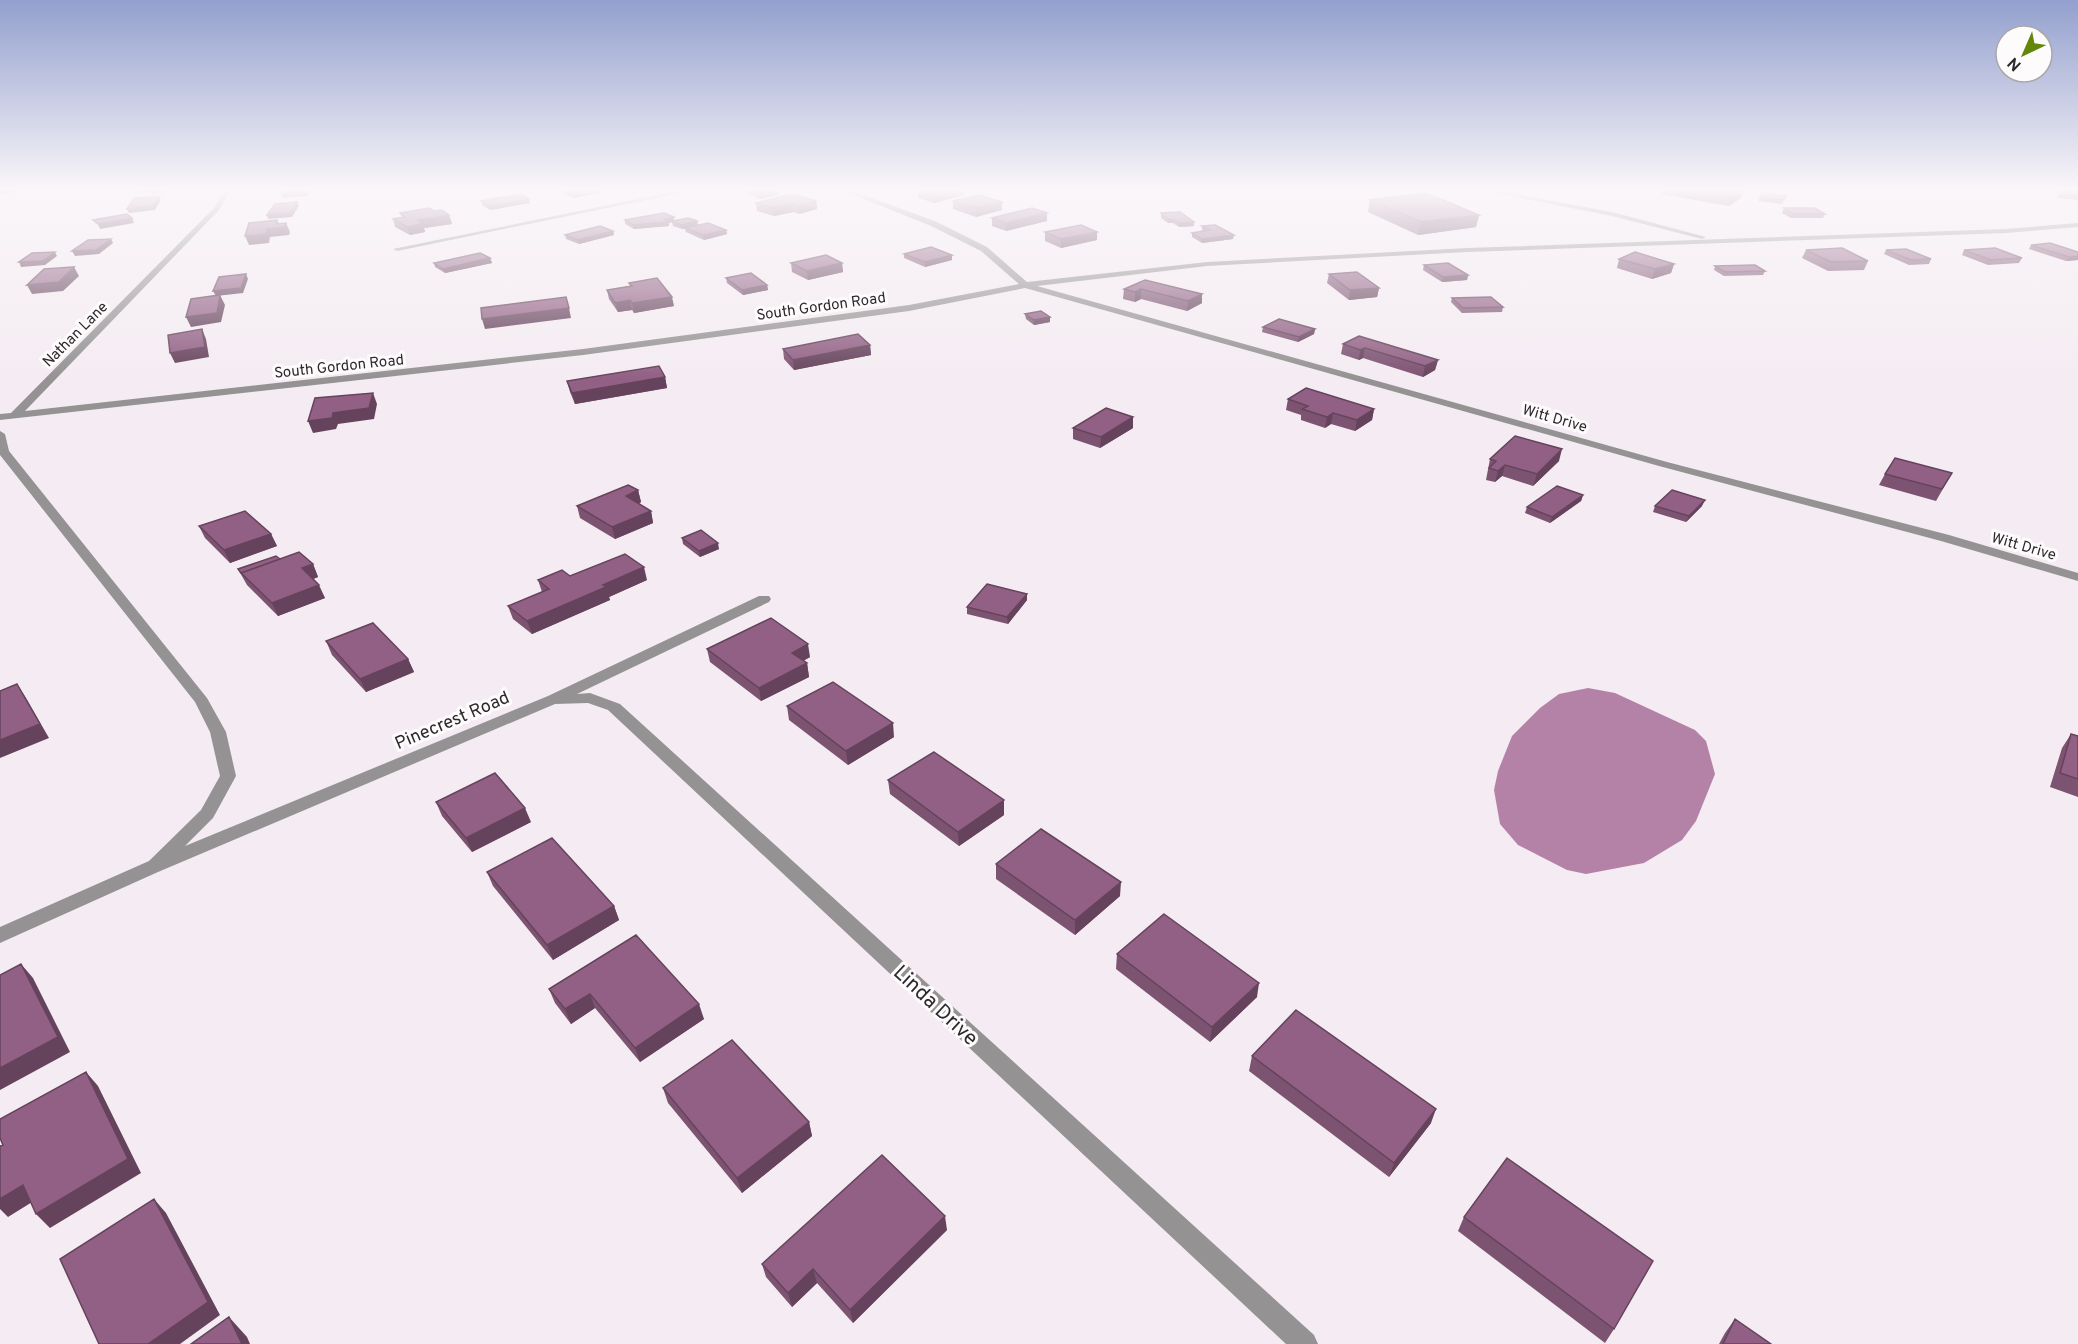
<svg xmlns="http://www.w3.org/2000/svg" width="2078" height="1344" font-family="Overpass,sans-serif">
	<rect width="100%" height="100%" fill="#f4ecf2"/>
	<path fill="#b582a7" d="M 1588,688 L 1615,693 L 1695,730 L 1706,741 L 1715,774 L 1696,821 L 1682,840 L 1644,863 L 1586,874 L 1567,870 L 1518,845 L 1500,824 L 1494,790 L 1498,771 L 1512,736 L 1540,708 L 1559,694 Z"/>
	<g fill="none" stroke-linecap="round" stroke-linejoin="round">
		<path fill="#959294" fill-rule="evenodd" d="M 224,191 L 230,191 L 219,210 L 25,411 L 583,349 L 909,305 L 1019,284 L 981,251 L 931,226 L 844,191 L 853,191 L 937,222 L 987,247 L 1027,282 L 1207,262 L 1467,248 L 2006,229 L 2078,223 L 2078,227 L 2006,233 L 1467,252 L 1207,266 L 1037,286 L 1667,462 L 1949,535 L 2078,573 L 2078,581 L 1941,541 L 1659,466 L 1025,288 L 909,311 L 583,355 L 0,420 L 0,414 L 11,413 L 214,208 Z
			M 678,191 L 690,191 L 397,251 L 393,249 Z
			M 1485,191 L 1498,191 L 1612,212 L 1706,237 L 1702,239 L 1612,216 Z
			M 0,431 L 5,434 L 9,451 L 207,698 L 226,732 L 236,776 L 213,818 L 185,846 L 548,696 L 759,596 L 769,596 L 771,599 L 769,602 L 577,694 L 590,693 L 620,704 L 1314,1335 L 1318,1344 L 1286,1344 L 608,710 L 588,703 L 555,704 L 158,872 L 0,943 L 0,927 L 149,861 L 201,810 L 220,776 L 210,732 L 195,702 L 0,455 Z"/>
	</g>
	<path fill="#7d5372" d="M 562,191 L 601,191 L 602,192 L 574,198 L 563,194 Z
		M 744,191 L 779,191 L 779,195 L 760,199 Z
		M 918,191 L 964,191 L 964,195 L 934,203 L 918,198 Z
		M 1662,191 L 1743,191 L 1741,198 L 1729,206 L 1661,194 Z
		M 2059,191 L 2078,191 L 2078,200 L 2058,198 L 2057,193 Z
		M 1762,193 L 1786,196 L 1782,204 L 1758,201 Z
		M 529,199 L 530,203 L 490,210 L 482,205 L 481,201 Z
		M 1370,200 L 1479,215 L 1476,227 L 1418,235 L 1368,212 Z
		M 816,201 L 817,209 L 799,214 L 793,212 L 774,216 L 757,211 L 756,203 Z
		M 953,201 L 1002,210 L 976,217 L 953,209 Z
		M 1784,208 L 1825,214 L 1823,218 L 1791,218 L 1782,213 Z
		M 434,211 L 449,215 L 452,224 L 424,228 L 425,232 L 410,235 L 395,227 L 393,219 L 402,217 L 400,213 Z
		M 1161,213 L 1194,226 L 1179,227 L 1173,223 L 1168,223 L 1161,218 Z
		M 992,218 L 1047,221 L 1006,231 L 992,226 Z
		M 625,220 L 697,221 L 698,225 L 726,230 L 727,234 L 704,240 L 686,232 L 685,229 L 682,229 L 673,226 L 672,222 L 669,223 L 669,226 L 634,229 L 625,224 Z
		M 1202,226 L 1233,239 L 1202,243 L 1192,237 L 1192,233 L 1203,231 L 1202,230 Z
		M 613,231 L 614,235 L 579,244 L 566,239 L 565,235 Z
		M 1045,232 L 1097,232 L 1097,240 L 1061,248 L 1045,241 Z
		M 2031,245 L 2078,252 L 2078,260 L 2066,261 L 2029,249 Z
		M 1806,250 L 1868,261 L 1864,270 L 1828,271 L 1802,258 Z
		M 1886,250 L 1931,259 L 1929,264 L 1909,265 L 1884,254 Z
		M 1964,250 L 2022,258 L 2019,263 L 1988,265 L 1962,255 Z
		M 904,254 L 952,255 L 952,260 L 925,267 L 904,258 Z
		M 490,258 L 492,263 L 445,273 L 435,267 L 434,263 Z
		M 1619,259 L 1674,264 L 1671,273 L 1652,279 L 1617,268 Z
		M 791,263 L 842,263 L 843,272 L 808,280 L 792,272 Z
		M 1424,265 L 1468,275 L 1467,280 L 1442,282 L 1423,270 Z
		M 1715,266 L 1765,271 L 1763,275 L 1724,276 L 1714,270 Z
		M 1329,274 L 1379,288 L 1377,297 L 1349,300 L 1327,283 Z
		M 726,278 L 767,285 L 768,290 L 743,295 L 727,283 Z
		M 1145,280 L 1202,303 L 1187,311 L 1141,299 L 1135,302 L 1123,299 L 1124,289 Z
		M 629,283 L 674,306 L 634,313 L 632,310 L 618,312 L 609,299 L 607,290 L 630,286 Z
		M 1452,298 L 1503,307 L 1502,312 L 1462,313 L 1451,302 Z
		M 1025,314 L 1050,322 L 1034,325 L 1026,319 Z
		M 1263,327 L 1315,329 L 1314,334 L 1298,342 L 1262,332 Z
		M 1343,344 L 1438,360 L 1435,370 L 1423,377 L 1363,358 L 1359,360 L 1341,354 Z
		M 870,345 L 871,355 L 794,370 L 784,359 L 783,349 Z
		M 665,377 L 667,388 L 575,404 L 570,392 L 567,381 Z
		M 1288,399 L 1374,409 L 1372,420 L 1355,431 L 1331,424 L 1325,428 L 1301,420 L 1301,415 L 1286,410 Z
		M 1073,428 L 1133,428 L 1100,448 L 1073,439 Z
		M 1490,459 L 1559,461 L 1533,486 L 1502,476 L 1495,482 L 1486,480 Z
		M 1952,473 L 1936,501 L 1879,485 L 1885,474 Z
		M 638,490 L 641,502 L 639,504 L 651,511 L 653,523 L 615,539 L 580,518 L 577,506 Z
		M 1583,495 L 1581,501 L 1550,523 L 1525,513 L 1527,507 Z
		M 1655,506 L 1702,506 L 1686,522 L 1653,512 Z
		M 199,526 L 271,534 L 277,546 L 230,563 L 205,538 Z
		M 682,538 L 719,549 L 700,557 L 683,544 Z
		M 280,559 L 313,564 L 318,577 L 313,579 L 325,598 L 278,616 L 247,585 L 238,569 Z
		M 570,576 L 647,580 L 609,597 L 610,600 L 532,634 L 513,619 L 508,606 L 542,592 L 538,580 Z
		M 1027,594 L 1027,600 L 1008,624 L 967,614 L 967,607 Z
		M 326,641 L 408,659 L 414,672 L 366,692 L 332,655 Z
		M 707,649 L 810,657 L 803,661 L 807,663 L 809,677 L 761,701 L 710,662 Z
		M 787,706 L 894,737 L 848,765 L 789,720 Z
		M 2071,734 L 2078,736 L 2078,797 L 2050,787 L 2062,748 Z
		M 888,780 L 1004,815 L 959,846 L 890,794 Z
		M 436,802 L 531,822 L 472,852 L 442,816 Z
		M 996,864 L 1120,896 L 1075,935 L 996,879 Z
		M 487,872 L 614,906 L 619,920 L 553,960 L 493,886 Z
		M 636,935 L 704,1019 L 640,1062 L 595,1008 L 571,1024 L 555,1003 L 549,989 Z
		M 1117,954 L 1257,997 L 1210,1042 L 1116,969 Z
		M 1252,1056 L 1431,1123 L 1389,1177 L 1249,1071 Z
		M 663,1088 L 809,1122 L 812,1136 L 742,1193 L 668,1103 Z
		M 1464,1217 L 1614,1329 L 1605,1343 L 1458,1231 Z
		M 947,1230 L 853,1323 L 817,1283 L 792,1307 L 766,1277 L 762,1264 Z
		M 1735,1319 L 1771,1344 L 1719,1344 L 1725,1333 Z"/>
	<path fill="#66435c" d="M 0,191 L 16,191 L 17,192 L 0,194 Z
		M 136,191 L 167,191 L 152,195 L 151,192 L 137,193 Z
		M 309,191 L 307,196 L 283,198 L 282,194 Z
		M 589,191 L 601,191 L 602,192 L 574,198 L 573,194 Z
		M 779,191 L 779,195 L 760,199 L 760,195 Z
		M 949,191 L 964,191 L 964,195 L 934,203 L 934,195 Z
		M 1742,191 L 1743,191 L 1741,198 L 1729,206 L 1731,197 Z
		M 159,196 L 161,200 L 155,210 L 129,213 L 127,209 Z
		M 529,199 L 530,203 L 490,210 L 489,206 Z
		M 816,201 L 817,209 L 799,214 L 798,206 Z
		M 297,202 L 299,206 L 292,217 L 268,219 L 267,215 Z
		M 1002,202 L 1002,210 L 976,217 L 976,208 Z
		M 792,203 L 793,212 L 774,216 L 773,208 Z
		M 1047,213 L 1047,221 L 1006,231 L 1006,223 Z
		M 449,215 L 452,224 L 424,228 L 425,232 L 410,235 L 407,227 L 418,220 Z
		M 1479,215 L 1476,227 L 1418,235 L 1421,222 Z
		M 674,217 L 674,222 L 669,223 L 669,226 L 634,229 L 633,225 Z
		M 132,218 L 134,223 L 100,229 L 98,224 Z
		M 1168,219 L 1173,219 L 1173,223 L 1168,223 Z
		M 277,220 L 280,227 L 286,223 L 290,232 L 289,235 L 270,237 L 269,243 L 249,245 L 245,236 L 267,229 L 276,224 Z
		M 697,221 L 698,226 L 682,229 L 681,225 Z
		M 1194,222 L 1194,226 L 1179,227 L 1179,223 Z
		M 726,230 L 727,234 L 704,240 L 703,235 Z
		M 613,231 L 614,235 L 579,244 L 578,240 Z
		M 1097,232 L 1097,240 L 1061,248 L 1061,239 Z
		M 1234,235 L 1233,239 L 1202,243 L 1202,239 Z
		M 111,239 L 113,243 L 99,254 L 75,256 L 72,251 Z
		M 55,252 L 57,256 L 45,265 L 21,267 L 19,262 Z
		M 952,255 L 952,260 L 925,267 L 925,262 Z
		M 2078,256 L 2078,260 L 2066,261 L 2069,257 Z
		M 490,258 L 492,263 L 445,273 L 443,269 Z
		M 842,263 L 843,272 L 808,280 L 807,271 Z
		M 1674,264 L 1671,273 L 1652,279 L 1655,269 Z
		M 74,267 L 79,276 L 63,291 L 32,294 L 27,285 Z
		M 246,274 L 248,279 L 243,293 L 216,296 L 213,291 Z
		M 1468,275 L 1467,280 L 1442,282 L 1443,277 Z
		M 767,285 L 768,290 L 743,295 L 742,290 Z
		M 1379,288 L 1377,297 L 1349,300 L 1350,290 Z
		M 1141,289 L 1141,299 L 1135,302 L 1135,292 Z
		M 1202,294 L 1202,303 L 1187,311 L 1188,301 Z
		M 220,295 L 225,305 L 221,322 L 191,327 L 186,317 Z
		M 672,297 L 674,306 L 634,313 L 632,303 Z
		M 630,300 L 632,310 L 618,312 L 615,303 Z
		M 569,308 L 571,318 L 485,329 L 482,319 Z
		M 1050,317 L 1050,322 L 1034,325 L 1034,320 Z
		M 202,329 L 206,339 L 209,357 L 175,363 L 170,353 Z
		M 1315,329 L 1314,334 L 1298,342 L 1299,337 Z
		M 870,345 L 871,355 L 794,370 L 793,360 Z
		M 1365,348 L 1363,358 L 1359,360 L 1360,350 Z
		M 1438,360 L 1435,370 L 1423,377 L 1425,366 Z
		M 665,377 L 667,388 L 575,404 L 572,393 Z
		M 373,393 L 377,404 L 374,419 L 338,424 L 336,429 L 313,433 L 308,421 L 333,413 Z
		M 1374,409 L 1372,420 L 1355,431 L 1357,420 Z
		M 1333,413 L 1331,424 L 1325,428 L 1327,417 Z
		M 1133,417 L 1133,428 L 1100,448 L 1101,437 Z
		M 1562,449 L 1559,461 L 1533,486 L 1537,474 Z
		M 1505,465 L 1502,476 L 1495,482 L 1498,471 Z
		M 638,490 L 641,502 L 628,508 L 626,496 Z
		M 1583,495 L 1581,501 L 1550,523 L 1552,517 Z
		M 1705,500 L 1702,506 L 1686,522 L 1689,516 Z
		M 651,511 L 653,523 L 615,539 L 612,527 Z
		M 271,534 L 277,546 L 230,563 L 224,550 Z
		M 718,543 L 719,549 L 700,557 L 699,551 Z
		M 313,564 L 318,577 L 308,581 L 302,568 Z
		M 644,567 L 647,580 L 609,597 L 610,600 L 532,634 L 527,621 L 603,585 Z
		M 319,585 L 325,598 L 278,616 L 272,603 Z
		M 1027,594 L 1027,600 L 1008,624 L 1007,617 Z
		M 808,644 L 810,657 L 794,666 L 792,653 Z
		M 408,659 L 414,672 L 366,692 L 360,679 Z
		M 807,663 L 809,677 L 761,701 L 759,688 Z
		M 17,684 L 26,698 L 49,738 L 0,758 L 0,740 Z
		M 893,723 L 894,737 L 848,765 L 846,751 Z
		M 1004,800 L 1004,815 L 959,846 L 958,832 Z
		M 525,808 L 531,822 L 472,852 L 466,838 Z
		M 1121,882 L 1120,896 L 1075,935 L 1075,920 Z
		M 614,906 L 619,920 L 553,960 L 547,945 Z
		M 21,964 L 33,978 L 70,1052 L 0,1090 L 0,1068 Z
		M 1259,983 L 1257,997 L 1210,1042 L 1212,1027 Z
		M 590,994 L 595,1008 L 571,1024 L 565,1009 Z
		M 699,1004 L 704,1019 L 640,1062 L 635,1048 Z
		M 86,1072 L 98,1086 L 141,1173 L 50,1228 L 36,1214 Z
		M 1436,1109 L 1431,1123 L 1389,1177 L 1394,1163 Z
		M 809,1122 L 812,1136 L 742,1193 L 737,1178 Z
		M 23,1185 L 37,1199 L 8,1217 L 0,1209 L 0,1199 Z
		M 154,1199 L 166,1213 L 220,1315 L 180,1344 L 148,1344 Z
		M 945,1216 L 947,1230 L 853,1323 L 850,1310 Z
		M 813,1269 L 817,1283 L 792,1307 L 788,1293 Z
		M 229,1317 L 247,1337 L 250,1344 L 242,1344 Z"/>
	<path fill="#916084" stroke="#66435c" stroke-width="1.5" d="M 283,191 L 306,191 L 305,192 L 282,194 Z
		M 563,191 L 589,191 L 573,194 Z
		M 752,191 L 779,191 L 760,195 Z
		M 922,191 L 949,191 L 934,195 Z
		M 1694,191 L 1742,191 L 1731,197 Z
		M 2060,191 L 2078,191 L 2078,196 L 2060,194 Z
		M 1426,193 L 1479,215 L 1421,222 L 1370,200 Z
		M 1762,193 L 1786,196 L 1784,200 L 1760,197 Z
		M 521,194 L 529,199 L 489,206 L 481,201 Z
		M 792,194 L 816,201 L 798,206 L 792,203 L 773,208 L 756,203 Z
		M 979,195 L 1002,202 L 976,208 L 953,201 Z
		M 159,196 L 153,206 L 127,209 L 134,198 Z
		M 297,202 L 290,213 L 267,215 L 275,204 Z
		M 429,208 L 434,211 L 442,210 L 449,215 L 418,220 L 422,224 L 407,227 L 393,219 L 405,217 L 400,213 Z
		M 1032,208 L 1047,213 L 1006,223 L 992,218 Z
		M 1784,208 L 1815,208 L 1825,214 L 1793,214 Z
		M 1180,212 L 1194,222 L 1179,223 L 1173,219 L 1168,219 L 1161,213 Z
		M 664,213 L 674,217 L 664,219 L 669,222 L 633,225 L 625,220 Z
		M 127,214 L 132,218 L 98,224 L 93,220 Z
		M 688,218 L 697,221 L 681,225 L 672,221 Z
		M 277,220 L 276,224 L 286,223 L 285,227 L 267,229 L 266,234 L 245,236 L 249,223 Z
		M 708,223 L 726,230 L 703,235 L 685,228 Z
		M 1081,225 L 1097,232 L 1061,239 L 1045,232 Z
		M 1215,225 L 1234,235 L 1202,239 L 1192,233 L 1210,230 L 1202,226 Z
		M 600,226 L 613,231 L 578,240 L 565,235 Z
		M 111,239 L 96,250 L 72,251 L 88,240 Z
		M 2050,243 L 2078,252 L 2078,256 L 2069,257 L 2031,245 Z
		M 931,247 L 952,255 L 925,262 L 904,254 Z
		M 1842,248 L 1868,261 L 1831,262 L 1806,250 Z
		M 1995,248 L 2022,258 L 1991,260 L 1964,250 Z
		M 1906,249 L 1931,259 L 1911,260 L 1886,250 Z
		M 55,252 L 43,261 L 19,262 L 32,253 Z
		M 1635,252 L 1674,264 L 1655,269 L 1619,259 Z
		M 480,253 L 490,258 L 443,269 L 434,263 Z
		M 826,255 L 842,263 L 807,271 L 791,263 Z
		M 1448,263 L 1468,275 L 1443,277 L 1424,265 Z
		M 1755,265 L 1765,271 L 1725,272 L 1715,266 Z
		M 74,267 L 59,282 L 27,285 L 44,269 Z
		M 1357,272 L 1379,288 L 1350,290 L 1329,274 Z
		M 751,273 L 767,285 L 742,290 L 726,278 Z
		M 246,274 L 241,288 L 213,291 L 219,277 Z
		M 657,278 L 672,297 L 632,303 L 630,300 L 615,303 L 607,290 L 632,286 L 629,283 Z
		M 1145,280 L 1202,294 L 1188,301 L 1141,289 L 1135,292 L 1124,289 Z
		M 220,295 L 217,313 L 186,317 L 191,299 Z
		M 566,297 L 569,308 L 482,319 L 481,308 Z
		M 1491,297 L 1503,307 L 1463,308 L 1452,298 Z
		M 1041,311 L 1050,317 L 1034,320 L 1025,314 Z
		M 1279,319 L 1315,329 L 1299,337 L 1263,327 Z
		M 202,329 L 205,347 L 170,353 L 168,335 Z
		M 858,334 L 870,345 L 793,360 L 783,349 Z
		M 1359,336 L 1438,360 L 1425,366 L 1365,348 L 1360,350 L 1343,344 Z
		M 659,366 L 665,377 L 572,393 L 567,381 Z
		M 1306,388 L 1374,409 L 1357,420 L 1333,413 L 1327,417 L 1302,409 L 1308,406 L 1288,399 Z
		M 373,393 L 369,408 L 333,413 L 332,418 L 308,421 L 315,398 Z
		M 1106,408 L 1133,417 L 1101,437 L 1073,428 Z
		M 1515,436 L 1562,449 L 1537,474 L 1505,465 L 1498,471 L 1489,468 L 1496,461 L 1490,459 Z
		M 1895,458 L 1952,473 L 1942,489 L 1885,474 Z
		M 628,485 L 638,490 L 626,496 L 651,511 L 612,527 L 577,506 Z
		M 1557,486 L 1583,495 L 1552,517 L 1527,507 Z
		M 1672,490 L 1705,500 L 1689,516 L 1655,506 Z
		M 245,511 L 271,534 L 224,550 L 199,526 Z
		M 701,530 L 718,543 L 699,551 L 682,538 Z
		M 299,552 L 313,564 L 302,568 L 319,585 L 272,603 L 241,573 Z
		M 625,554 L 644,567 L 603,585 L 606,587 L 527,621 L 508,606 L 549,589 L 538,580 L 562,570 L 570,576 Z
		M 276,556 L 280,559 L 241,573 L 238,569 Z
		M 987,584 L 1027,594 L 1007,617 L 967,607 Z
		M 771,618 L 808,644 L 792,653 L 807,663 L 759,688 L 707,649 Z
		M 373,623 L 408,659 L 360,679 L 326,641 Z
		M 833,682 L 893,723 L 846,751 L 787,706 Z
		M 17,684 L 40,724 L 0,740 L 0,691 Z
		M 2071,734 L 2078,736 L 2078,779 L 2060,773 Z
		M 934,752 L 1004,800 L 958,832 L 888,780 Z
		M 495,773 L 525,808 L 466,838 L 436,802 Z
		M 1041,829 L 1121,882 L 1075,920 L 996,864 Z
		M 552,838 L 614,906 L 547,945 L 487,872 Z
		M 1164,914 L 1259,983 L 1212,1027 L 1117,954 Z
		M 636,935 L 699,1004 L 635,1048 L 590,994 L 565,1009 L 549,989 Z
		M 21,964 L 58,1037 L 0,1068 L 0,975 Z
		M 1296,1010 L 1436,1109 L 1394,1163 L 1252,1056 Z
		M 732,1040 L 809,1122 L 737,1178 L 663,1088 Z
		M 86,1072 L 128,1159 L 36,1214 L 23,1185 L 0,1199 L 0,1146 L 3,1145 L 0,1138 L 0,1119 Z
		M 882,1155 L 945,1216 L 850,1310 L 813,1269 L 788,1293 L 762,1264 Z
		M 1507,1158 L 1653,1261 L 1614,1329 L 1464,1217 Z
		M 154,1199 L 208,1302 L 148,1344 L 99,1344 L 60,1259 Z
		M 229,1317 L 242,1344 L 191,1344 Z
		M 1735,1319 L 1771,1344 L 1723,1344 Z"/>
	<linearGradient id="sky" x2="0" y2="1"><stop stop-color="#93a0ce"/><stop offset="0.5" stop-color="#faf6f9"/><stop offset="1" stop-color="#faf6f9" stop-opacity="0"/></linearGradient>
	<rect width="2078" height="379" fill="url(#sky)"/>
	<g text-anchor="middle" stroke-width="6" stroke-linejoin="round" paint-order="stroke">
		<g font-size="15" fill="#2c292b" stroke="#fefbfd">
			<text transform="translate(821 306) rotate(-8)" y="5">South Gordon Road</text>
			<text transform="translate(75 334) rotate(-45)" y="5">Nathan Lane</text>
			<text transform="translate(339 366) rotate(-6)" y="5">South Gordon Road</text>
			<text transform="translate(1555 418) rotate(16)" y="5">Witt Drive</text>
			<text transform="translate(2024 546) rotate(16)" y="5">Witt Drive</text>
		</g>
		<g font-size="18" fill="#2c292b" stroke="#fefbfd">
			<text transform="translate(452 720) rotate(-23)" y="6">Pinecrest Road</text>
		</g>
		<g font-size="21" fill="#2c292b" stroke="#fefbfd">
			<text transform="translate(936 1005) rotate(43)" y="7">Linda Drive</text>
		</g>
	</g>
	<g transform="translate(2024 54) rotate(224)"><circle r="28" fill="#fefbfd" stroke="#aaa7a9" stroke-width="1.5"/>
	<path d="M0-4.5L10 22L0 15L-10 22Z" fill="#62870a"/>
	<text y="-9" font-size="16" font-weight="bold" text-anchor="middle" fill="#2c292b">N</text>
	</g>
</svg>
